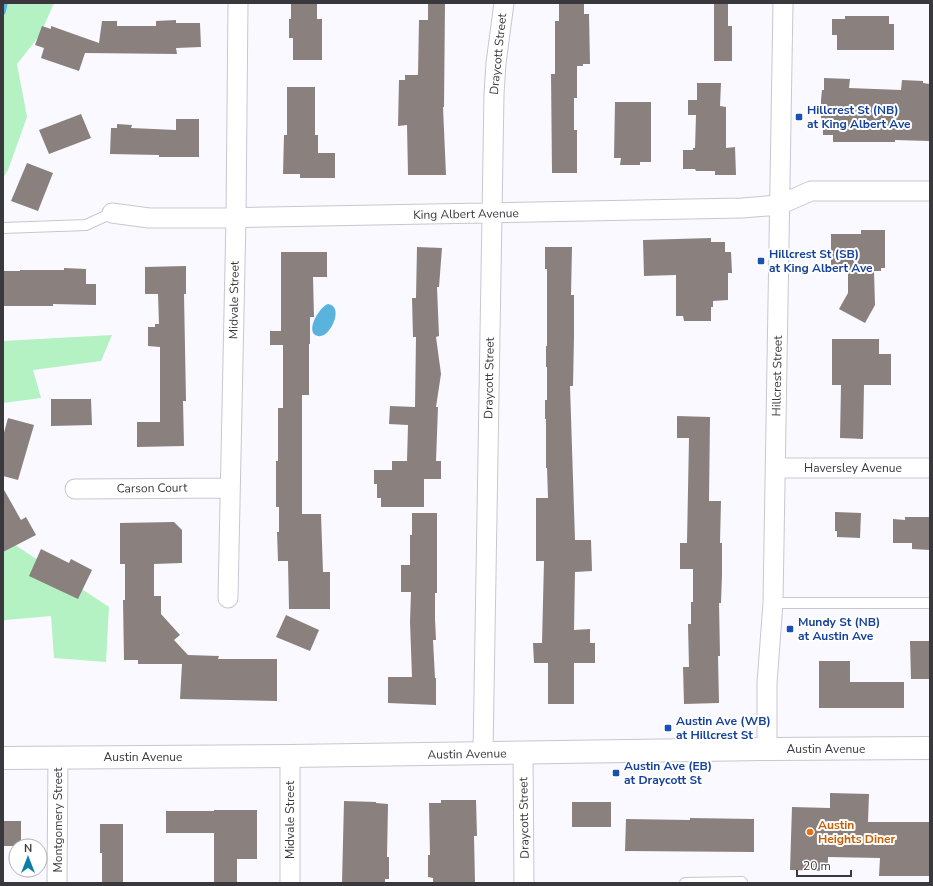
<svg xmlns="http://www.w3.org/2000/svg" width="933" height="886" font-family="'Nunito Sans',sans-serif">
	<rect width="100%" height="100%" fill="#f9f9ff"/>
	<path fill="#b4f2c3" d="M 3,3 L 54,3 L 40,35 L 17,64 L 27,117 L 8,170 L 3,178 Z
		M 112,335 L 101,361 L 33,370 L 41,398 L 3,403 L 3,341 Z
		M 3,537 L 109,607 L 106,662 L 54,658 L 51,616 L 5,620 L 3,623 Z"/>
	<path fill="#59b3dc" d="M 328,304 C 345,306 330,339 318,336 C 304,333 319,307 328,304 Z"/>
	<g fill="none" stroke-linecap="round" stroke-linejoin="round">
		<path stroke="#59b3dc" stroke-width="5.5" d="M 3,12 L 5,3"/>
	</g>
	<path fill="#8a807d" d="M 291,3 L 317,3 L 317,19 L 322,19 L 322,60 L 293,60 L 293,38 L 289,38 L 289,19 L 291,19 Z
		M 428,3 L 445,3 L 444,107 L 443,107 L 446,175 L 408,175 L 407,125 L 398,126 L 399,80 L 405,80 L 405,75 L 418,75 L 419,20 L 428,20 Z
		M 559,3 L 584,3 L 584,14 L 589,14 L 590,64 L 583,64 L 583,66 L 577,66 L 577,98 L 574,98 L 574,130 L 577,130 L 577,173 L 552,173 L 551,74 L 555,74 L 555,21 L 559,21 Z
		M 714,3 L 728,3 L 728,26 L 732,26 L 732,61 L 714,61 Z
		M 845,16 L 889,16 L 889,24 L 894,24 L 894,50 L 837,50 L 837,35 L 832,35 L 832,19 L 845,19 Z
		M 176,20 L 176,23 L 200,23 L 201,47 L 176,48 L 177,54 L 85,53 L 79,71 L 41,58 L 44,48 L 35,45 L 42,26 L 51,29 L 51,26 L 99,43 L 102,21 L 117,21 L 117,26 L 156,26 L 156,21 Z
		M 824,78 L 850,79 L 849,88 L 901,90 L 902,80 L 923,81 L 923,83 L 930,84 L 929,141 L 895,140 L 895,142 L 833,142 L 833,135 L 823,135 L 823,123 L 821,123 L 821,100 L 822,90 L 824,90 Z
		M 697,83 L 721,83 L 720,106 L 726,107 L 726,148 L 735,147 L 736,175 L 715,175 L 715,171 L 696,171 L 695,169 L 683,169 L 683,150 L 693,150 L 693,148 L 695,148 L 696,115 L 688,115 L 688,100 L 697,100 Z
		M 287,87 L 315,87 L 315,135 L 318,135 L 318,153 L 335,153 L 335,178 L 300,178 L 300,174 L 283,174 L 284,135 L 287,135 Z
		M 615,102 L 651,102 L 651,162 L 640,162 L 640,165 L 620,165 L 621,158 L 614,158 Z
		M 81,114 L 91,138 L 49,154 L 39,130 Z
		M 176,119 L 199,119 L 199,157 L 159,157 L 159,155 L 110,154 L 111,128 L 117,128 L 117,124 L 132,125 L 131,128 L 176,130 Z
		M 27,163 L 53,173 L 38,211 L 11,201 Z
		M 861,230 L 885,230 L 885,268 L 881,268 L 881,271 L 874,271 L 875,305 L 865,323 L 839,309 L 848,293 L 848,271 L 842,271 L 842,266 L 831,266 L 831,234 L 861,234 Z
		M 711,238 L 711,242 L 725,242 L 725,252 L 731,252 L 732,273 L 728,273 L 728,300 L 713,301 L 713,307 L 711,307 L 711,321 L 684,321 L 683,316 L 676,316 L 676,275 L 644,276 L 643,240 Z
		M 417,247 L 442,248 L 439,287 L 437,287 L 439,336 L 436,337 L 441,374 L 436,407 L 438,407 L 436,461 L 441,461 L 441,479 L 424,479 L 424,507 L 381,507 L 381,498 L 377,498 L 377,484 L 374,484 L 374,470 L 392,470 L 392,461 L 407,461 L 408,425 L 389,424 L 390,406 L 415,407 L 416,337 L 413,337 L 412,298 L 416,298 Z
		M 545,247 L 572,247 L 571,295 L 574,295 L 574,336 L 573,386 L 570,386 L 575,540 L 591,540 L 592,571 L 575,572 L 574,630 L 590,629 L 590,643 L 595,643 L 595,663 L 574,663 L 574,704 L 548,704 L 548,663 L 534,663 L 533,643 L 542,643 L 544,561 L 536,561 L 536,498 L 548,498 L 547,468 L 546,468 L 546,419 L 545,419 L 545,400 L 547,400 L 547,367 L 546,367 L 546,346 L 547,346 L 547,269 L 545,269 Z
		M 281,252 L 327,252 L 327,277 L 313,277 L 314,317 L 310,317 L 310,344 L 309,344 L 309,395 L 302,395 L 302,514 L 321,514 L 323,572 L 330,572 L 330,609 L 289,609 L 288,561 L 278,561 L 277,532 L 279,532 L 279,507 L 276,507 L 276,461 L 278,461 L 278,408 L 283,408 L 283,345 L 270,345 L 270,331 L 281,331 Z
		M 186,266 L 186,294 L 184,294 L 186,401 L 183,401 L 184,446 L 137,447 L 137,422 L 160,422 L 160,347 L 148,346 L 148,327 L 155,327 L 155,324 L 159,324 L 158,294 L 145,294 L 145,267 Z
		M 64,268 L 86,269 L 86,284 L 96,284 L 96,305 L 53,304 L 53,306 L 3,306 L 3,271 L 20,271 L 20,270 L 64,270 Z
		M 832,339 L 879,339 L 879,354 L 891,354 L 891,385 L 864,385 L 863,439 L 840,438 L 841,385 L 832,385 Z
		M 51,399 L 91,399 L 92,425 L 51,426 Z
		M 677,416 L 710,417 L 709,501 L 721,501 L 720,543 L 722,543 L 722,574 L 721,603 L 719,603 L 720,656 L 718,656 L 719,703 L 684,704 L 683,667 L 689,667 L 688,624 L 691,624 L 691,602 L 693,602 L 693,569 L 680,569 L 680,543 L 687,543 L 689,438 L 677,438 Z
		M 8,418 L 34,425 L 18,480 L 3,476 L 3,436 Z
		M 3,488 L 21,520 L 26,517 L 36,535 L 3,552 Z
		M 835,512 L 861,513 L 860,538 L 837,537 L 837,531 L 835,531 Z
		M 412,513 L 437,513 L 437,593 L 435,593 L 435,619 L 436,640 L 433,640 L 435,678 L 436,678 L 436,705 L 388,703 L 388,677 L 412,677 L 410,622 L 411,592 L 401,592 L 401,565 L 410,565 L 410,535 L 412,535 Z
		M 905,517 L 930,517 L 930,550 L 912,549 L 912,543 L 893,543 L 893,519 L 905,520 Z
		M 174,522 L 182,530 L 182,563 L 154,564 L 154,596 L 161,596 L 161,614 L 180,635 L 174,640 L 188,655 L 219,656 L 218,659 L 277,659 L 277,701 L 180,699 L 182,664 L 138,664 L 138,660 L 124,660 L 123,600 L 125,600 L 125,564 L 120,564 L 120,523 Z
		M 41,549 L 69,563 L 71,559 L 92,570 L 78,599 L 29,576 Z
		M 286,615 L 319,630 L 310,651 L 276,637 Z
		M 910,641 L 930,641 L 930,679 L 911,679 Z
		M 819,661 L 850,661 L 850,682 L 904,682 L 904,708 L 819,708 Z
		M 830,793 L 869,794 L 868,822 L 930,822 L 930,876 L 879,876 L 880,858 L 828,857 L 828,871 L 790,870 L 792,807 L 830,808 Z
		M 441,800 L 476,800 L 477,836 L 474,836 L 475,883 L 433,883 L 433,878 L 428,877 L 428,855 L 430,855 L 429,803 L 441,803 Z
		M 344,801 L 376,802 L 376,803 L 388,804 L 387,857 L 389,857 L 389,879 L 385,879 L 385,883 L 342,883 Z
		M 572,802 L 611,802 L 611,827 L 572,827 Z
		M 214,810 L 257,810 L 257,859 L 237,859 L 237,883 L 214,883 L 214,833 L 166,833 L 166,811 L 214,811 Z
		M 690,818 L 754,819 L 754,852 L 625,851 L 626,819 L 690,820 Z
		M 3,821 L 21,821 L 21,846 L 3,846 Z
		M 100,824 L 123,824 L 123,883 L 102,883 L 102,853 L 100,853 Z"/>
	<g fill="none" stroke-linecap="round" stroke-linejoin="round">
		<g stroke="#c7c7d0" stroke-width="12">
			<path id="service" d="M 3,228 L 86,225 L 112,213
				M 773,603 L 930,603
				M 685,883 L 742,882"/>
		</g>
		<g stroke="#c7c7d0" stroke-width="21">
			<path id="minor" d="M 112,213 L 149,218 L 213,218 L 742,208 L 779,205 L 811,191 L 930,191
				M 775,468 L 930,468
				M 75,489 L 230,488
				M 228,598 L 236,217 L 238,3
				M 767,749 L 767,683 L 773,603 L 783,3
				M 523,753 L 524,883
				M 483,754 L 494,94 L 496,63 L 504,3
				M 290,756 L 290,883
				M 57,883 L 58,757"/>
		</g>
		<g stroke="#c7c7d0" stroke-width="24">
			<path id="secondary" d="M 3,758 L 290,756 L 767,749 L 930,748"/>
		</g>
		<use href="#service" stroke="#fff" stroke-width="10"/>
		<use href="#minor" stroke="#fff" stroke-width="19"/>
		<use href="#secondary" stroke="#fff" stroke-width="22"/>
	</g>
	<g fill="#1a4fb4" stroke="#fff" stroke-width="1.5">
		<rect x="795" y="113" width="8" height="8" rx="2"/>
		<rect x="757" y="257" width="8" height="8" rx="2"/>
		<rect x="786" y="625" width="8" height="8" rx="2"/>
		<rect x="664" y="724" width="8" height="8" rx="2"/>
		<rect x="612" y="769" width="8" height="8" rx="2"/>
	</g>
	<circle fill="#e8710a" stroke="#fff" stroke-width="1.5" cx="810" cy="832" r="4"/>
	<g text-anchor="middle" stroke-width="4" stroke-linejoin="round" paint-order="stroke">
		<g font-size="12" fill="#39393d" stroke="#fff">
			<text transform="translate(498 54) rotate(-84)" y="4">Draycott Street</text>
			<text transform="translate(466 214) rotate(-1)" y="4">King Albert Avenue</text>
			<text transform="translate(234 300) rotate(-89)" y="4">Midvale Street</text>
			<text transform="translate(777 376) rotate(-89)" y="4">Hillcrest Street</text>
			<text transform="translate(489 378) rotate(-89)" y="4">Draycott Street</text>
			<text x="853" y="472">Haversley Avenue</text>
			<text transform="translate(152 488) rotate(-1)" y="4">Carson Court</text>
			<text x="826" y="753">Austin Avenue</text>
			<text transform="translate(467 754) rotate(-1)" y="4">Austin Avenue</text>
			<text x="143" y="761">Austin Avenue</text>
			<text transform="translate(524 818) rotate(-91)" y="4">Draycott Street</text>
			<text transform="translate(58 820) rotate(-90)" y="4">Montgomery Street</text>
			<text transform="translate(290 820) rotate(-90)" y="4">Midvale Street</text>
		</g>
		<g font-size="12" font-weight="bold" fill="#164399" stroke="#fff" text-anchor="start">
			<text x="807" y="114">Hillcrest St (NB)<tspan x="807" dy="14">at King Albert Ave</tspan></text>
			<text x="769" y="258">Hillcrest St (SB)<tspan x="769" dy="14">at King Albert Ave</tspan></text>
			<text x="798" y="626">Mundy St (NB)<tspan x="798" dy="14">at Austin Ave</tspan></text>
			<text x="676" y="725">Austin Ave (WB)<tspan x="676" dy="14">at Hillcrest St</tspan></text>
			<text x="624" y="770">Austin Ave (EB)<tspan x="624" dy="14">at Draycott St</tspan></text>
		</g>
		<g font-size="12" font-weight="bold" fill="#c56008" stroke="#fff" text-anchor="start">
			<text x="818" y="829">Austin<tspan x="818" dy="14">Heights Diner</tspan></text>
		</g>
	</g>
	<rect width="933" height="886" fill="none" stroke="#39393d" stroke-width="8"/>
	<g transform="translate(28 858)"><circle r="19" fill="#ffffff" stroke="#b0b0b1"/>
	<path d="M0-3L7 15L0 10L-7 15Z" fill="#0d7fa7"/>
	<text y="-6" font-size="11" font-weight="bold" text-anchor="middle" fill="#39393d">N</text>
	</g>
	<path d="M797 870v6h54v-6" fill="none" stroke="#39393d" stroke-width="2"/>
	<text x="803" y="870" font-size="12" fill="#39393d" stroke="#ffffff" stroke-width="3" paint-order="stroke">20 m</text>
</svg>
